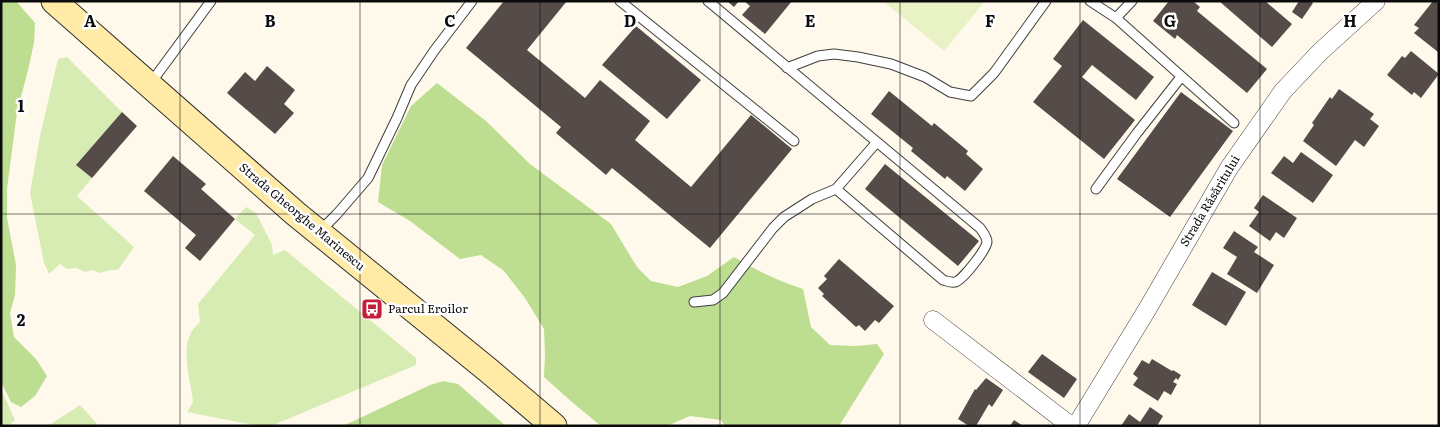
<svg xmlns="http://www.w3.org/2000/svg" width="1440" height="427" font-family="Literata,serif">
	<rect width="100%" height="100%" fill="#fff9eb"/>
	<path fill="#d7ecb3" d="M 67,57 L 122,112 L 77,164 L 92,178 L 77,196 L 134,247 L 118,270 L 111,270 L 100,273 L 93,270 L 85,272 L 76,268 L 67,269 L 60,264 L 49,274 L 44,263 L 30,193 L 40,136 L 58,59 Z
		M 246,207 L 256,213 L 272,245 L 273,255 L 285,250 L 416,358 L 416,365 L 271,426 L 258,426 L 187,412 L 193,402 C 191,381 180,351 192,331 C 194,328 197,325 200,322 L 198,304 L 255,235 L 235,219 Z
		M 1,389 L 15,420 L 8,426 L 1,426 Z
		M 80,405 L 99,426 L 48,426 Z"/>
	<path fill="#bddd91" d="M 1,1 L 16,1 L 35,23 L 34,43 L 28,70 L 17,112 L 7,189 L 7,218 L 16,265 L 15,295 L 10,313 L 14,337 L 36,359 L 47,376 L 35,396 L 21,407 L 11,402 L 1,382 Z
		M 437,83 L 486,121 L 530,164 L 611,224 L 637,267 L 651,281 L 678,287 L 707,276 L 734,257 C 756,270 778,281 803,289 L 811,327 L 830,345 L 856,346 L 877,344 L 884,354 L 839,426 L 725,426 L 721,420 L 690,416 L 667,426 L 601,426 L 573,403 L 544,377 L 545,355 L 544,329 L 525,298 L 504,271 L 481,255 L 460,259 L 410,221 L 378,202 L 382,165 L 411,106 Z
		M 443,381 L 458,384 L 506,426 L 343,426 L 430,385 Z"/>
	<path fill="#e8f2c5" d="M 883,1 L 985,1 L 944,51 Z"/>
	<path fill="#554b48" d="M 504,1 L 567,1 L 527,50 L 585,98 L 600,80 L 650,121 L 635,140 L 691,187 L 751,115 L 792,149 L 710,248 L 612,168 L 606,175 L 556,133 L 561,127 L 466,48 Z
		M 727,1 L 739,1 L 734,7 Z
		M 744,1 L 792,1 L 765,34 L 742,15 L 750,6 Z
		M 1169,1 L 1193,1 L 1200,7 L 1197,11 L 1267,69 L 1247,93 L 1177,35 L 1175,39 L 1153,21 Z
		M 1219,1 L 1265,1 L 1292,24 L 1272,47 Z
		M 1299,1 L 1310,1 L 1313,3 L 1302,19 L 1292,12 Z
		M 1433,1 L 1439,1 L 1438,52 L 1414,33 L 1419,28 L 1414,25 Z
		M 1083,20 L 1154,77 L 1136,100 L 1092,65 L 1082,77 L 1135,120 L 1104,159 L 1033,102 L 1062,66 L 1053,59 Z
		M 636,26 L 701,80 L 667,119 L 602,65 Z
		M 1411,51 L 1439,74 L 1421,98 L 1414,92 L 1412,95 L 1387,75 L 1402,56 L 1405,58 Z
		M 267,66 L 295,90 L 284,104 L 294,113 L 275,134 L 227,93 L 245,72 L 255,81 Z
		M 1339,89 L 1374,114 L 1370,119 L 1379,126 L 1364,147 L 1355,140 L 1336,166 L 1303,141 L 1314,125 L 1312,123 L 1330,97 L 1332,99 Z
		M 889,91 L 932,126 L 934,123 L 968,151 L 966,154 L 983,169 L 965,191 L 947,176 L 945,179 L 911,151 L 913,148 L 871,114 Z
		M 1181,92 L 1233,131 L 1170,217 L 1117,179 Z
		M 122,112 L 137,126 L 92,178 L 76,165 Z
		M 1301,152 L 1333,175 L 1313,203 L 1271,173 L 1284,156 L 1293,163 Z
		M 173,156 L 206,184 L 201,189 L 235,219 L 200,261 L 185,248 L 196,235 L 144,191 Z
		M 885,164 L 979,241 L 958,266 L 865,189 Z
		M 1263,195 L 1297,218 L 1284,238 L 1276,232 L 1270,241 L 1249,226 L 1259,212 L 1254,208 Z
		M 1234,231 L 1258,247 L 1254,252 L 1274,265 L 1257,293 L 1227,274 L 1237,257 L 1223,248 Z
		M 839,259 L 894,306 L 879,323 L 875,320 L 865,331 L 859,325 L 856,327 L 822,296 L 824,294 L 818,288 L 827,279 L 824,276 Z
		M 1212,272 L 1246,292 L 1226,326 L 1192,305 Z
		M 1042,354 L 1077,379 L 1064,398 L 1028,372 Z
		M 1152,359 L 1172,371 L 1173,370 L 1181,375 L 1178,380 L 1176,378 L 1173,382 L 1177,384 L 1171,395 L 1164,391 L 1158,401 L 1133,385 L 1138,378 L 1133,374 L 1142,360 L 1149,364 Z
		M 986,378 L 1003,390 L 992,407 L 989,404 L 976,426 L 969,426 L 958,419 L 975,389 L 976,390 Z
		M 1150,407 L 1163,416 L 1157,426 L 1121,426 L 1129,414 L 1140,422 Z
		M 1014,420 L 1023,426 L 1010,426 Z"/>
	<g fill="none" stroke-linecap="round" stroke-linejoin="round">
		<g stroke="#3f3f3f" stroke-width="11">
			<path id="service" d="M 620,1 L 794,141
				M 708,1 L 980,228 C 983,232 987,237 987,242 C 986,250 962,281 955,282 C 951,283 947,281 943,280 L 836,189
				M 1090,1 L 1116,18 L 1234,123
				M 1116,18 L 1132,1
				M 787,68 L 818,56 L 834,54 L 858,57 L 891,64 L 925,77 L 950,92 L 971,96 L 994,73 L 1046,1
				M 150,84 L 211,1
				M 1096,189 L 1137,133 L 1181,77
				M 319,232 L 337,214 L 368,178 L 397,118 L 411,85 L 434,51 L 472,1
				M 694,302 L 713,300 L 723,293 L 773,228 L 784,217 L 812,199 L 836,189 L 877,142"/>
		</g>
		<g stroke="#3f3f3f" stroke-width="19">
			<path id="minor" d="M 933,320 L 1071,426
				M 1076,426 L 1148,308 L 1229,168 L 1283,91 L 1320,52 L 1376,1"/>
		</g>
		<g stroke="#2e2e2e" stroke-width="27">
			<path id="secondary" d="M 54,1 L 296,214 L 488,370 L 554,426"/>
		</g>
		<use href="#service" stroke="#fff" stroke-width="9"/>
		<use href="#minor" stroke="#fff" stroke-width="18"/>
		<use href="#secondary" stroke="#ffeaa6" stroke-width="25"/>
	</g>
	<path fill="none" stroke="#0c0c0c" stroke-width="1" stroke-opacity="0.55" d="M 180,1 L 180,426M 360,1 L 360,426M 540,1 L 540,426M 720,1 L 720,426M 900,1 L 900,426M 1080,1 L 1080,426M 1260,1 L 1260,426M 1,214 L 1439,214"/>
	<defs>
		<g id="bus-square" transform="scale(1.125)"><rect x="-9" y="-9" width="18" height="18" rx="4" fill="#c41c39" stroke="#fff"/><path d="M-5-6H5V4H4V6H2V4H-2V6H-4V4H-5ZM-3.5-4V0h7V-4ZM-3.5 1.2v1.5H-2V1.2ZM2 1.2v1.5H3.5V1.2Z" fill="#fff"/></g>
	</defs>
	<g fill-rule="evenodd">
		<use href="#bus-square" x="372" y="309"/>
	</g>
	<g text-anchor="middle" stroke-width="5" stroke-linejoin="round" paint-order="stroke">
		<g font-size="12" fill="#0c0c0c" stroke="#fff">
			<text transform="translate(1210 201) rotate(-59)" y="4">Strada Răsăritului</text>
			<text transform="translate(302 217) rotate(40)" y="4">Strada Gheorghe Marinescu</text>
		</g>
		<g font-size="12" fill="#0c0c0c" stroke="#fff" text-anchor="start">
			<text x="388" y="313">Parcul Eroilor</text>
		</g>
	</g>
	<g font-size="16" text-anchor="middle" font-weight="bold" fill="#0c0c0c" stroke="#fff" stroke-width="5" stroke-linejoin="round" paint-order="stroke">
		<text x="90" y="27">A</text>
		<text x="270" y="27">B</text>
		<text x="450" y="27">C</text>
		<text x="630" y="27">D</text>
		<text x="810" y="27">E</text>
		<text x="990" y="27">F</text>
		<text x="1170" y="27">G</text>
		<text x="1350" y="27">H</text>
		<text x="21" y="112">1</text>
		<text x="21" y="326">2</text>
	</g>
	<rect width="1440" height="427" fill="none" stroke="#0c0c0c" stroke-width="5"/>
</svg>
